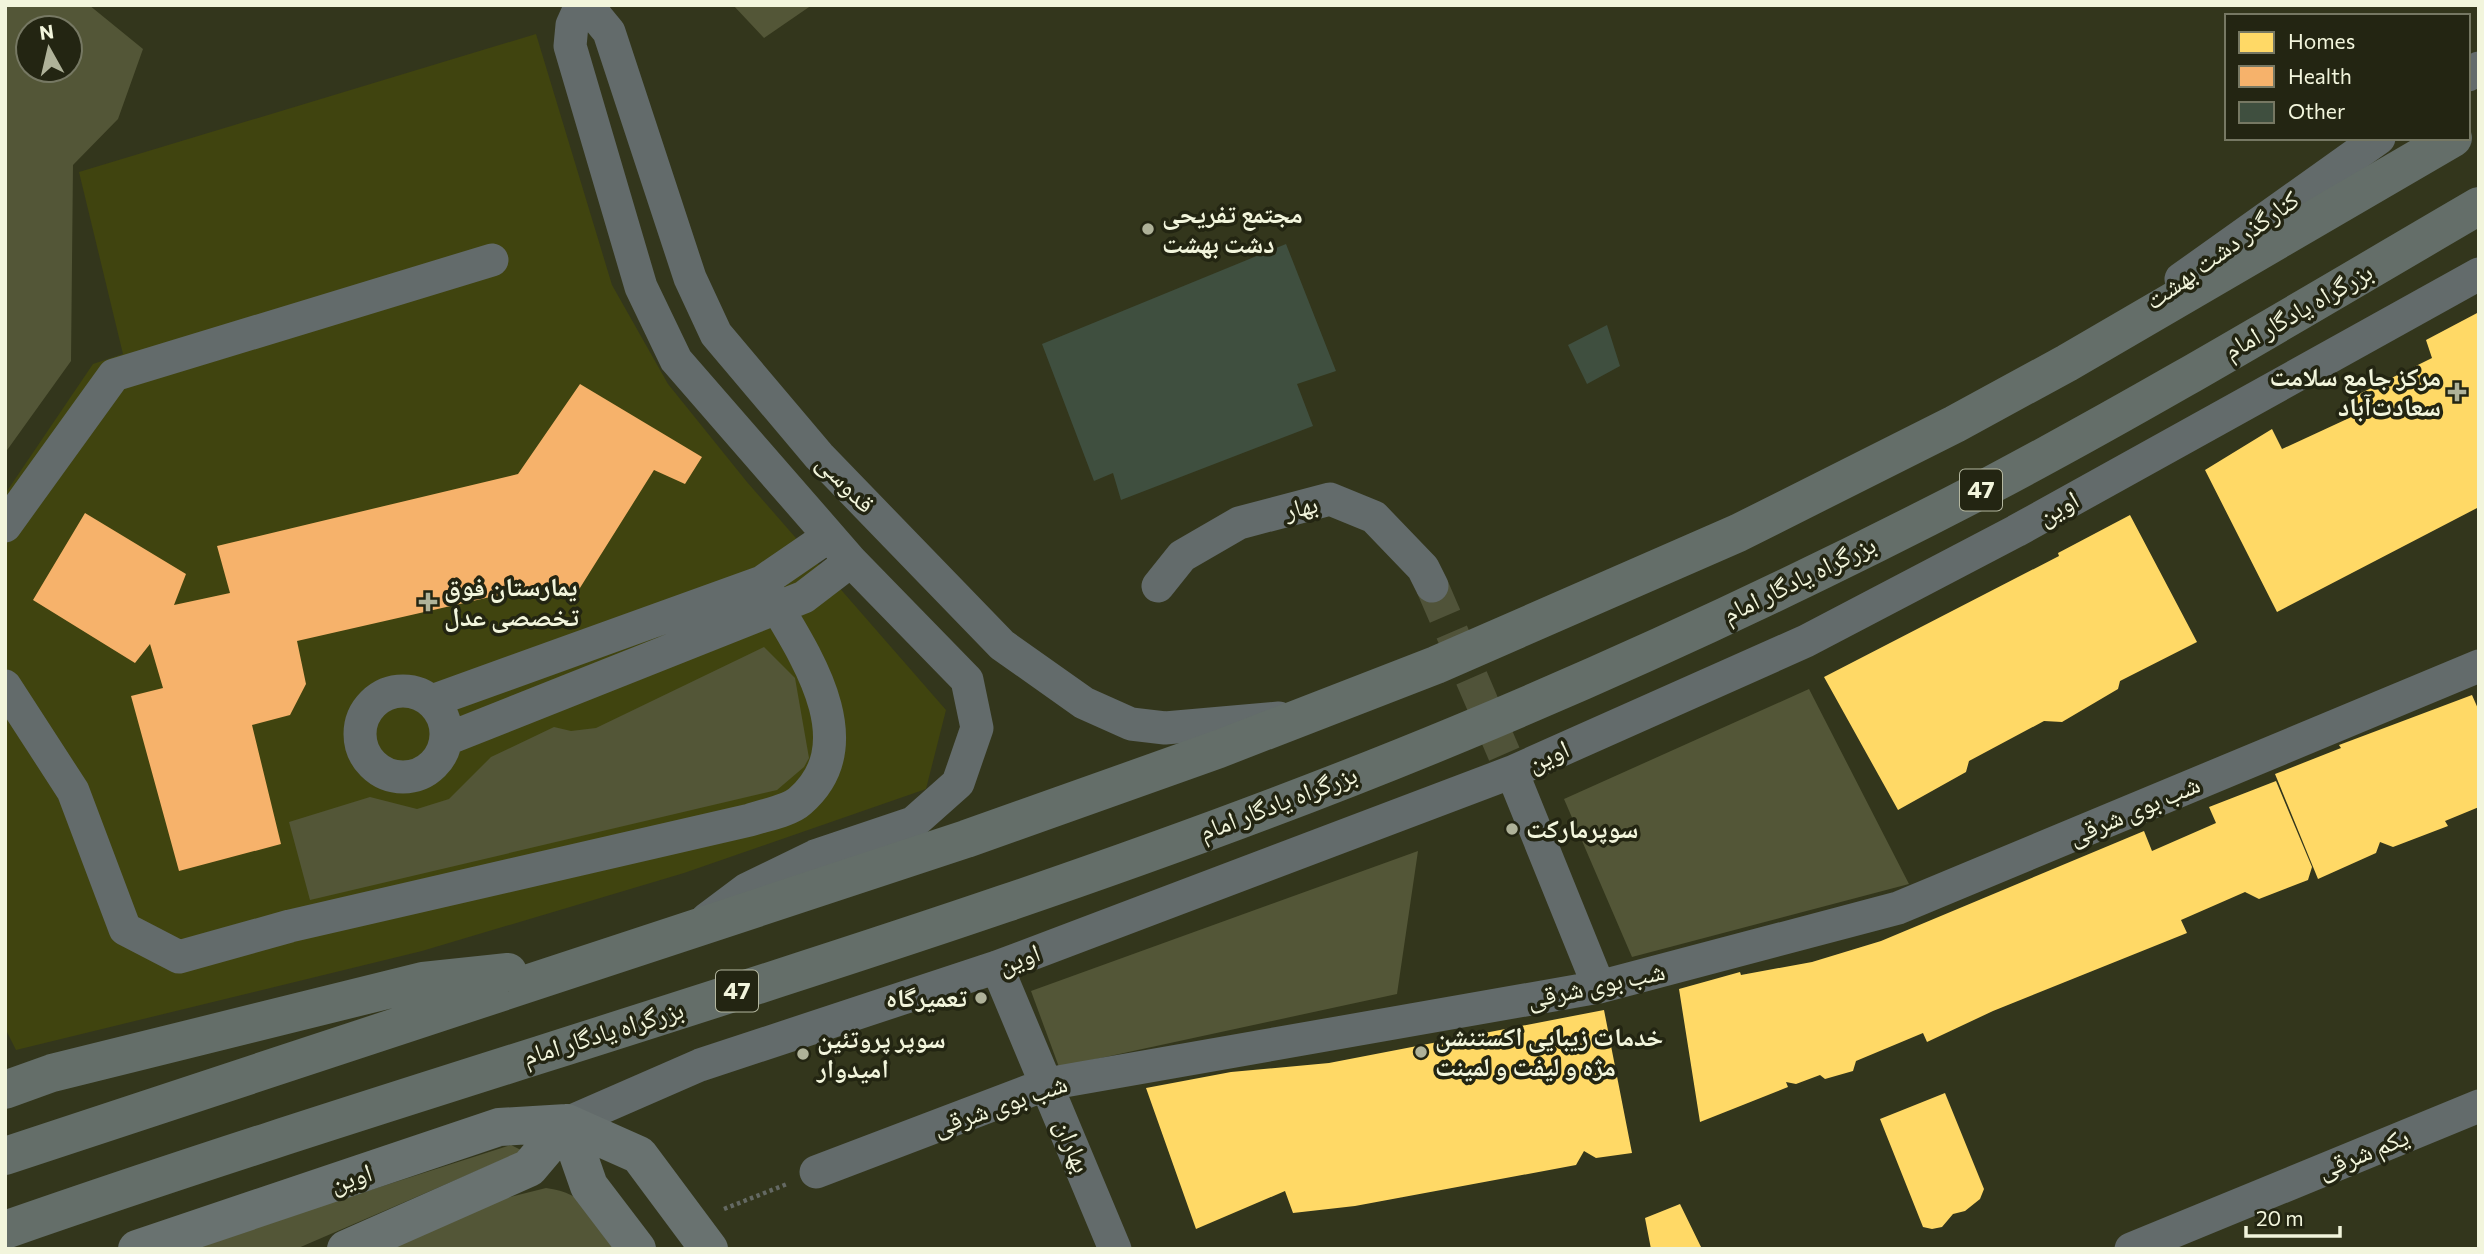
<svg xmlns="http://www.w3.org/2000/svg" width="2484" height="1254" font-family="Commissioner,'Noto Naskh Arabic',sans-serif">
	<rect width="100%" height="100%" fill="#33361c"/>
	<path fill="#40440f" d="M 536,34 L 612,285 L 668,384 L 747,482 L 946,710 L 926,789 L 684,873 L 422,951 L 16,1050 L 5,1028 L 5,494 L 93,364 L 123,354 L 79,172 Z"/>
	<path fill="#535637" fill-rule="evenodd" d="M 5,5 L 89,5 L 143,49 L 118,119 L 73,165 L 71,361 L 5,453 ZM 70,28 L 70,70 L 28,70 L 28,28 Z
		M 733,5 L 812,5 L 764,38 Z
		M 764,647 L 795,678 L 809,758 L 804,767 L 777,790 L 310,900 L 289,822 L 370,797 L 417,809 L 449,799 L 491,757 L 554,727 L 571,731 L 596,728 Z
		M 1809,689 L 1909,884 L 1632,957 L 1564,799 Z
		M 1418,851 L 1397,994 L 1059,1067 L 1031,991 Z
		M 511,1145 L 523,1151 L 296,1249 L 187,1249 Z
		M 546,1188 C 587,1193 595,1218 619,1249 L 386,1249 L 498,1200 Z"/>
	<path fill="#ffd966" d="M 2479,312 L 2479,507 L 2277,612 L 2205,470 L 2272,429 L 2282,449 L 2360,413 L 2355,396 L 2432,358 L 2426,340 Z
		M 2130,515 L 2197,642 L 2120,681 L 2118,689 L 2062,722 L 2044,721 L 1969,761 L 1966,772 L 1898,810 L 1824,677 L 2059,556 L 2058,553 Z
		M 2472,695 L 2479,711 L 2479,807 L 2445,821 L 2448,826 L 2393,847 L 2380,842 L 2376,853 L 2318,879 L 2275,774 L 2341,748 L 2339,745 Z
		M 2276,781 L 2312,867 L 2308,880 L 2259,899 L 2245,892 L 2181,920 L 2187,933 L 1993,1011 L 1927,1042 L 1923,1033 L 1856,1061 L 1853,1071 L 1825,1079 L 1820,1075 L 1796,1084 L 1786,1082 L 1788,1087 L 1700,1122 L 1679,989 L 1740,972 L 1741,975 L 1812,962 L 1881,941 L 2144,831 L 2152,851 L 2216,823 L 2209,807 Z
		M 1604,1010 L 1632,1153 L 1596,1158 L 1584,1151 L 1576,1165 L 1355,1206 L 1293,1213 L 1285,1191 L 1196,1229 L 1146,1088 L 1231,1072 L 1329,1063 Z
		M 1945,1093 L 1984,1189 L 1980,1199 L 1965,1211 L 1953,1214 L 1942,1227 L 1932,1229 L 1923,1227 L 1880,1119 Z
		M 1680,1204 L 1702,1249 L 1651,1249 L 1645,1218 Z"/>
	<path fill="#f6b26b" d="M 580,384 L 702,457 L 685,484 L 654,470 L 573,599 L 547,584 L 297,641 L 306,684 L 290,715 L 252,725 L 281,844 L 179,871 L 131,696 L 163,688 L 150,644 L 135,663 L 33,600 L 85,513 L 186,574 L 174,605 L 230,593 L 217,546 L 518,474 Z"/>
	<path fill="#3f4f3f" d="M 1286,244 L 1336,371 L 1297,384 L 1313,426 L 1121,500 L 1113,473 L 1094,481 L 1042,344 Z
		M 1607,325 L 1620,366 L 1587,384 L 1568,345 Z"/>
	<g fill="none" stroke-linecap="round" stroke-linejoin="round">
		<path stroke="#505339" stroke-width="33" stroke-dasharray="33 17" stroke-linecap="butt" d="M 1432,586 L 1512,772"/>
		<path stroke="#646963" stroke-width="4.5" stroke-dasharray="3.5 3.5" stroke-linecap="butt" d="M 724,1209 L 787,1184"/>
		<path stroke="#636b6b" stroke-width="33" d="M 581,5 L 572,25 L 570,46 L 641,287 L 676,360 L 851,561 L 967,680
			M 581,6 L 595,15 L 609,32 L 690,278 L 716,334 L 819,456 L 1002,645 L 1084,703 L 1131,724 L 1165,728 L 1279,718
			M 2468,75 L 2479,68
			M 2181,279 L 2379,138
			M 5,526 L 114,375 L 492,260
			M 1158,586 L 1182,556 L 1239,523 L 1330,499 L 1374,517 L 1423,568 L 1432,586
			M 5,686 L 73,791 L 125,929 L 179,957 L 290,926 L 750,820 C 764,815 789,811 800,801 C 871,739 796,642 762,582
			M360 734a43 43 0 1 1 86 0a43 43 0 1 1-86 0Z
			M 432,701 L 762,582 L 829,536
			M 447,739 L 804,597 L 851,561
			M 1512,772 L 1599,987
			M 707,919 L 747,889 L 815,856 L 913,823 L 958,783 L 977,728 L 967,680
			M 997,967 L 1115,1249
			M 567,1123 L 700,1065 L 997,967 L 1512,772 L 1806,641 L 2016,531 L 2479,274
			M 816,1172 L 1047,1084 L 1599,987 L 1898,908 L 2479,666
			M 2131,1249 L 2479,1106"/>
		<path stroke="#697270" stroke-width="38" d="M 567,1123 L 589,1186 L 637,1249
			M 137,1249 L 499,1127 L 567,1123 L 639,1155 L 709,1249
			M 346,1249 L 529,1168 L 567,1123"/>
		<path stroke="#646e69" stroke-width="38" d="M 5,1090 L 52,1073 L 423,981 L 508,972
			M 5,1156 L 966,839 L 1219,749 L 1436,665 L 1738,533 L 1955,424 L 2067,363 L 2453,138
			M 5,1230 C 489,1061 987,930 1461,733 C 1639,659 1816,576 1987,487 C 2154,399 2316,301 2479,206"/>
	</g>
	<g fill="#afb299" stroke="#232512" stroke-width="2.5">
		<circle cx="1148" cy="229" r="7"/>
		<path d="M2453.5 381.5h7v7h7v7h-7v7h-7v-7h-7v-7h7z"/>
		<path d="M424.5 591.5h7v7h7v7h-7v7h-7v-7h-7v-7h7z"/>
		<circle cx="1512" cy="829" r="7"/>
		<circle cx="981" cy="998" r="7"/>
		<circle cx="1421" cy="1052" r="7"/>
		<circle cx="803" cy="1054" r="7"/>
	</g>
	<g text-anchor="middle" stroke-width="7" stroke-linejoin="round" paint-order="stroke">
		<g fill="#232512" stroke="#b4b79f" stroke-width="2">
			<rect x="1960" y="469.5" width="42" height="41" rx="5"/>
			<rect x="716" y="970.5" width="42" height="41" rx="5"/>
		</g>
		<g font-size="24" font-weight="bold" fill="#f2f5dc">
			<text x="1981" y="498">47</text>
			<text x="737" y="999">47</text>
		</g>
		<g font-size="26" font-weight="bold" fill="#f2f5dc" stroke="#232512" text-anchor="start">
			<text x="1162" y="223">مجتمع تفریحی<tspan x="1162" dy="30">دشت بهشت</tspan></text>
			<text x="2441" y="386" text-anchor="end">مرکز جامع سلامت<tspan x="2441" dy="30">سعادت‌آباد</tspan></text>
			<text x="444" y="596">یمارستان فوق<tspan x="444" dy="30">تخصصی عدل</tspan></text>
			<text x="1526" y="838">سوپرمارکت</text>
			<text x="967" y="1007" text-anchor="end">تعمیرگاه</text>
			<text x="1435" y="1046">خدمات زیبایی اکستنشن<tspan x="1435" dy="30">مژه و لیفت و لمینت</tspan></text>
			<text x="817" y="1048">سوپر پروتئین<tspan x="817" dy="30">امیدوار</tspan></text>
		</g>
		<g font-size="26" fill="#f2f5dc" stroke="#232512">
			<text transform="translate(2222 250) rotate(-36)" y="9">کنارگذر دشت بهشت</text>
			<text transform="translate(2298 311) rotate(-30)" y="9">بزرگراه یادگار امام</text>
			<text transform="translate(846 483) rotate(46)" y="9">قدوسی</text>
			<text transform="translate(1301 507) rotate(-14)" y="9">بهار</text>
			<text transform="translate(2058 508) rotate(-29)" y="9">اوین</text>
			<text transform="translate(1799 579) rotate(-26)" y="9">بزرگراه یادگار امام</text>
			<text transform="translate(1548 756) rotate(-24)" y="9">اوین</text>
			<text transform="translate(1278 803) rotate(-21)" y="9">بزرگراه یادگار امام</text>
			<text transform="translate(2134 810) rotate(-23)" y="9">شب بوی شرقی</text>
			<text transform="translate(1019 959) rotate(-20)" y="9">اوین</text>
			<text transform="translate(1596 985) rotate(-12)" y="9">شب بوی شرقی</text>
			<text transform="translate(603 1033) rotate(-17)" y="9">بزرگراه یادگار امام</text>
			<text transform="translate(1000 1105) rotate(-19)" y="9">شب بوی شرقی</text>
			<text transform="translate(1073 1146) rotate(68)" y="9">بهاران</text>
			<text transform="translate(2363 1153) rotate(-22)" y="9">یکم شرقی</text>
			<text transform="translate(351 1178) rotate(-18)" y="9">اوین</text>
		</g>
	</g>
	<rect width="2484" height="1254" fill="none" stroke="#f2f5dc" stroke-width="14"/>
	<rect x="2225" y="14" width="245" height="126" fill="#232512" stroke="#767863" stroke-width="2"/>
	<rect x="2239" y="32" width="35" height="21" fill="#ffd966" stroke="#767863" stroke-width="2"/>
	<text x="2288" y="49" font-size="21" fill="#f2f5dc">Homes</text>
	<rect x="2239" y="66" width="35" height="21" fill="#f6b26b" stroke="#767863" stroke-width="2"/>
	<text x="2288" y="84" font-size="21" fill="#f2f5dc">Health</text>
	<rect x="2239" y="102" width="35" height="21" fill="#3f4f3f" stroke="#767863" stroke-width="2"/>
	<text x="2288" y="119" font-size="21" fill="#f2f5dc">Other</text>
	<g transform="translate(49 49) rotate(352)"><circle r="33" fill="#232512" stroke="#767863" stroke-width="2"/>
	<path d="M0-5L12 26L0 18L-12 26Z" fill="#afb299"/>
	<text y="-10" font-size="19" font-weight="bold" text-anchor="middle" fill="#f2f5dc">N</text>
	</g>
	<path d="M2246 1226v10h94v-10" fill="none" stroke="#f2f5dc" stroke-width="3.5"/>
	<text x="2256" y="1226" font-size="21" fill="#f2f5dc" stroke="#232512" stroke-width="5" paint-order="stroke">20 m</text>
</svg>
